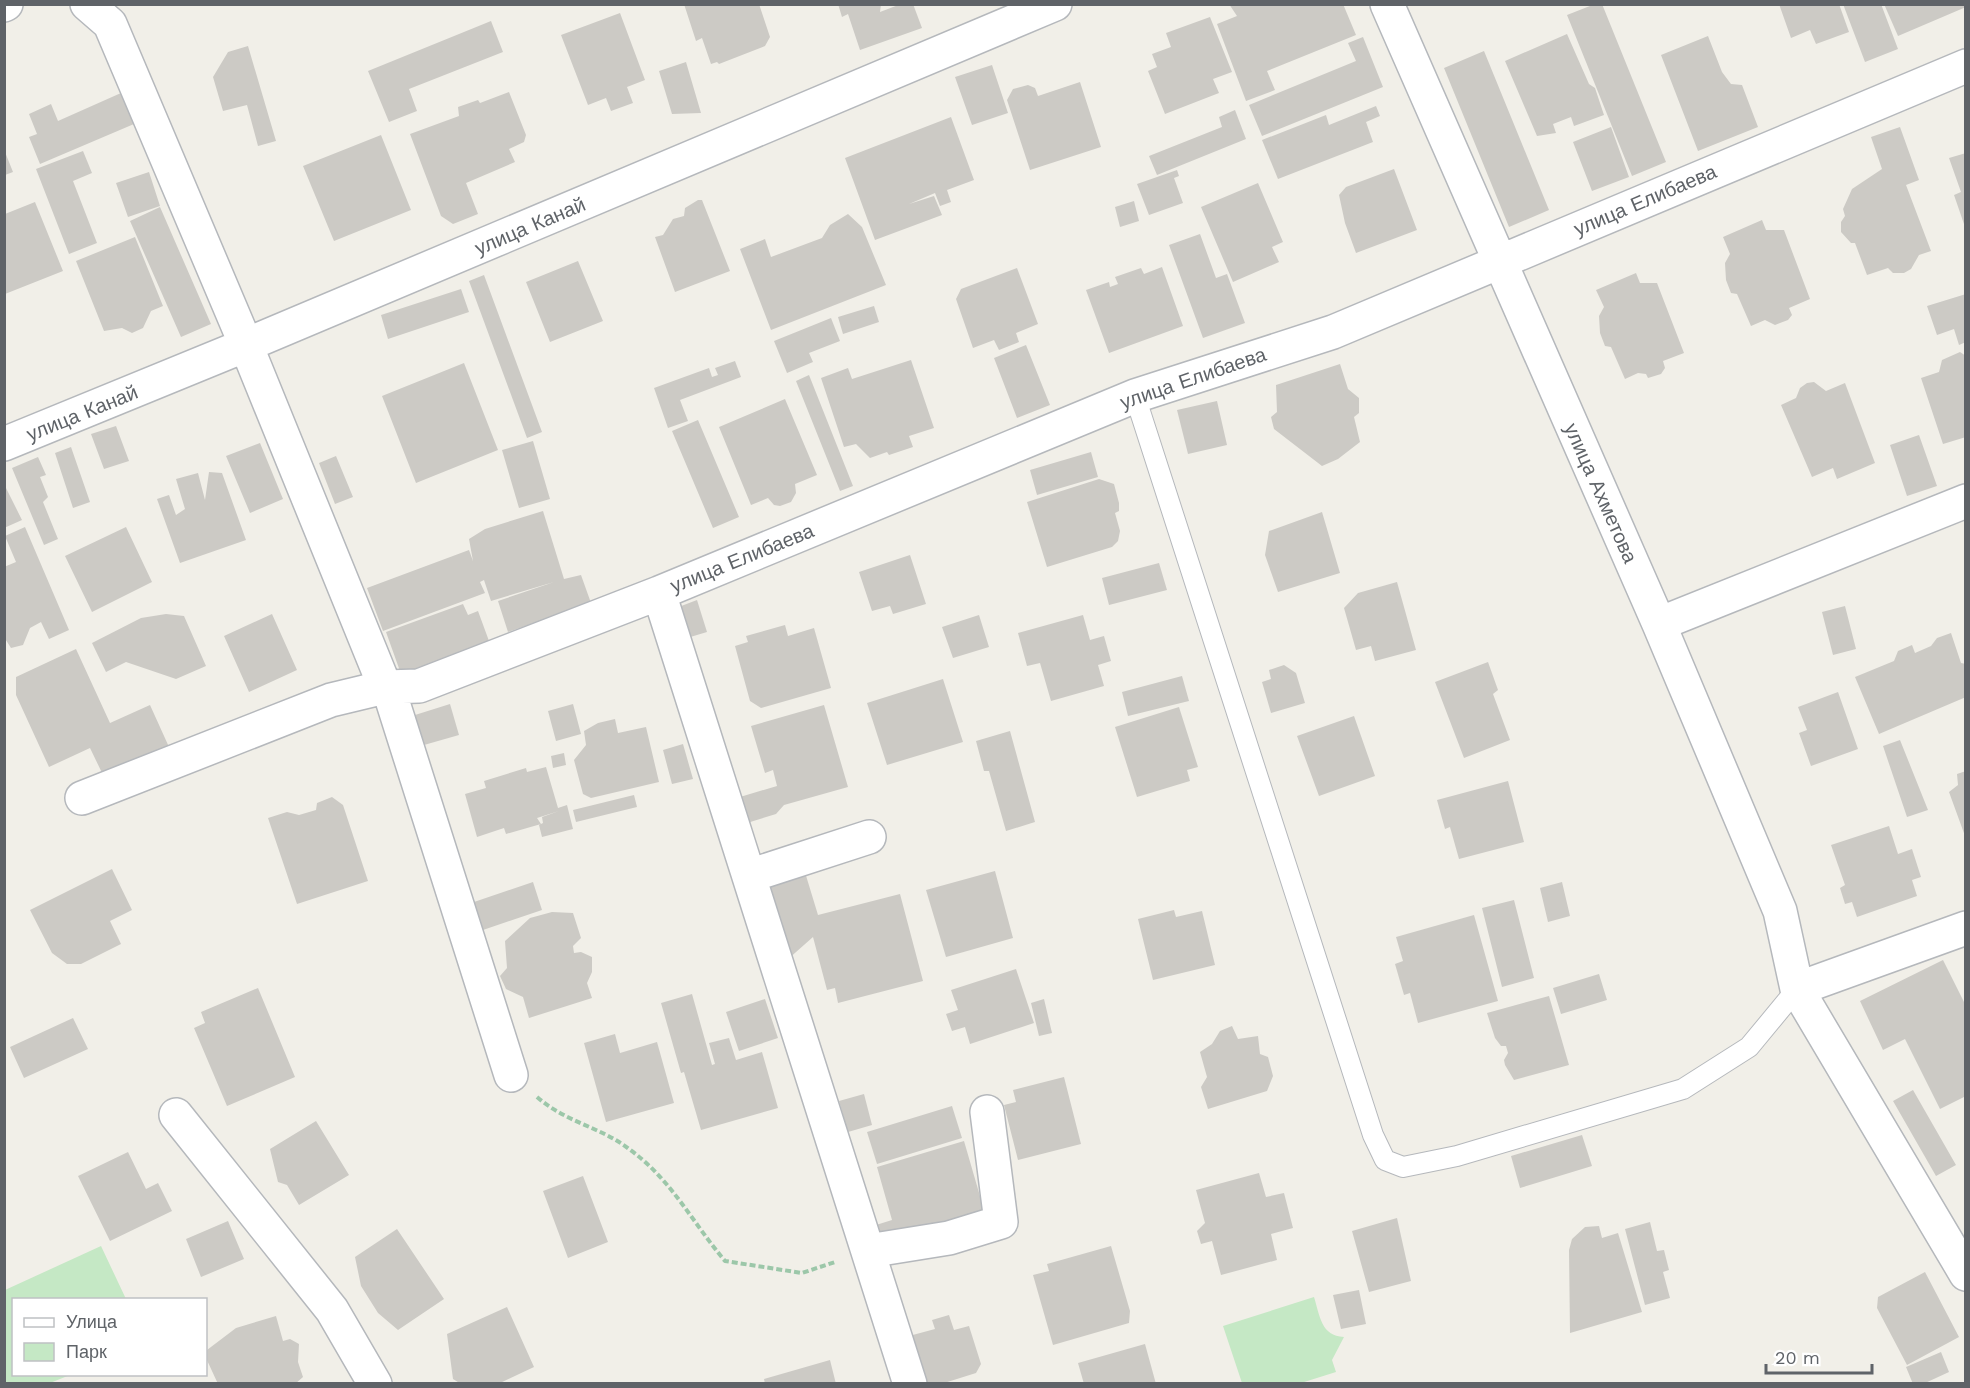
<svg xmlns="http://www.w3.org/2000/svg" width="1970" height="1388" font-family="'Work Sans',sans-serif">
	<rect width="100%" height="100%" fill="#f1efe8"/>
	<path fill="#c5e8c5" d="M 101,1246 L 126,1299 L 14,1300 L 14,1374 L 70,1375 L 50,1383 L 5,1383 L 5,1290 Z
		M 1314,1297 C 1320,1316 1321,1336 1344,1337 L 1332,1360 L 1336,1372 L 1301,1383 L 1242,1383 L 1223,1326 Z"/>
	<path fill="#cccac5" d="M 684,4 L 759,4 L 770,37 L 765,46 L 719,64 L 717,62 L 711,64 L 702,38 L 696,41 Z
		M 838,4 L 881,4 L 880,12 L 901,4 L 913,4 L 922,28 L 860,50 L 848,14 L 842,17 Z
		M 1229,4 L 1343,4 L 1356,35 L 1267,71 L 1275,90 L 1246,101 L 1217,24 L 1237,16 Z
		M 1595,4 L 1602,4 L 1666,162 L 1632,176 L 1567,15 Z
		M 1779,4 L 1839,4 L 1849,32 L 1816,44 L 1810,30 L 1791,38 Z
		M 1843,4 L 1881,4 L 1898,49 L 1865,62 Z
		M 1884,4 L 1966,4 L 1966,7 L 1898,36 Z
		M 620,13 L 645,80 L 627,87 L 633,103 L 611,111 L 606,98 L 588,105 L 561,35 Z
		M 1210,17 L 1232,72 L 1213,79 L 1219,93 L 1165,114 L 1148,71 L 1157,67 L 1152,54 L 1171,47 L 1166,33 Z
		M 491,21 L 503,52 L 409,89 L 417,111 L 389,122 L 368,71 Z
		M 1567,34 L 1589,84 L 1595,88 L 1604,115 L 1574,126 L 1571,117 L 1553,124 L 1556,133 L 1537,136 L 1505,61 Z
		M 1708,36 L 1722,72 L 1731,84 L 1742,85 L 1758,127 L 1698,151 L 1661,55 Z
		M 1363,37 L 1383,87 L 1262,136 L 1249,105 L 1356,61 L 1348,43 Z
		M 248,46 L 276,141 L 258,146 L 247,105 L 223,111 L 213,77 L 228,52 Z
		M 1484,51 L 1549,210 L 1509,227 L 1444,68 Z
		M 686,62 L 701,113 L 672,114 L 659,71 Z
		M 992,65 L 1008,113 L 972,125 L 955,77 Z
		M 1080,82 L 1101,147 L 1030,170 L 1007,100 L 1013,89 L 1028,85 L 1035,88 L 1038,96 Z
		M 509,92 L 526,135 L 524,142 L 509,149 L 515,162 L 466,183 L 478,214 L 453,224 L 441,216 L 410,134 L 459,116 L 458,107 L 478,100 L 480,103 Z
		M 121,93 L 134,124 L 40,164 L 29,137 L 37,134 L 29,114 L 51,104 L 58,121 Z
		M 1376,106 L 1380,116 L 1366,122 L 1373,142 L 1278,179 L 1262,140 L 1326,115 L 1329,125 Z
		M 1235,110 L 1246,139 L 1157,175 L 1149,156 L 1222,127 L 1219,117 Z
		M 951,117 L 974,180 L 947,190 L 951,202 L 940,206 L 935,193 L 909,204 L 934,196 L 942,215 L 875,240 L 845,158 Z
		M 1611,127 L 1629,177 L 1592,191 L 1573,142 Z
		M 1900,127 L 1919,180 L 1906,185 L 1931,251 L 1919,255 L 1911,269 L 1904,273 L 1893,273 L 1888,268 L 1867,275 L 1855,243 L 1851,243 L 1841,232 L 1841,222 L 1845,216 L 1843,209 L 1852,189 L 1882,169 L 1871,137 Z
		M 381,135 L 411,210 L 334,241 L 303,166 Z
		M 83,151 L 92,173 L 73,181 L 97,243 L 69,254 L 36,169 Z
		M 5,152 L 13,172 L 5,175 Z
		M 1966,153 L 1966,227 L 1965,227 L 1954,195 L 1961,192 L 1949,158 Z
		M 1394,169 L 1417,230 L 1356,253 L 1345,223 L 1339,195 L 1346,187 Z
		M 1177,170 L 1179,176 L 1174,178 L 1183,203 L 1149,215 L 1137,184 Z
		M 149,172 L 160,206 L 128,217 L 116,183 Z
		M 1258,183 L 1283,242 L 1272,247 L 1279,262 L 1233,282 L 1201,207 Z
		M 698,200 L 702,200 L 730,271 L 675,292 L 655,237 L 663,235 L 673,219 L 684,216 L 685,208 Z
		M 1134,201 L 1139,221 L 1120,227 L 1115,207 Z
		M 35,202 L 63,271 L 5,294 L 5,214 Z
		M 160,207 L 211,324 L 181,337 L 130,221 Z
		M 848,214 L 862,227 L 886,285 L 771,330 L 740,249 L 765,239 L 771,257 L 822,238 L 830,225 Z
		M 1762,220 L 1766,230 L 1784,230 L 1810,299 L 1789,308 L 1792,315 L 1788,320 L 1775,325 L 1765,320 L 1751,326 L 1737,294 L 1731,293 L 1726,280 L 1725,263 L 1730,254 L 1723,237 Z
		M 1200,234 L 1216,278 L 1227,274 L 1245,323 L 1203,338 L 1169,245 Z
		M 135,237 L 163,306 L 151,311 L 143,328 L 132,333 L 122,328 L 104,331 L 76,261 Z
		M 578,261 L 603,321 L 550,342 L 526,282 Z
		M 1162,267 L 1183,326 L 1109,353 L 1086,290 L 1109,282 L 1110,287 L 1118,284 L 1115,277 L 1141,268 L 1144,274 Z
		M 1017,268 L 1038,324 L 1016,333 L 1019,342 L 999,350 L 994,340 L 973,348 L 956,299 L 961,289 Z
		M 1636,273 L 1640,283 L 1657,283 L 1684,353 L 1663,361 L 1665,368 L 1661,374 L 1648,378 L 1646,374 L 1638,373 L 1625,379 L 1611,347 L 1605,346 L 1600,333 L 1599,316 L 1604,307 L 1596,290 Z
		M 484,275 L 542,432 L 527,438 L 469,281 Z
		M 461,289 L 469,312 L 388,339 L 381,315 Z
		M 1966,294 L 1966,342 L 1959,345 L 1954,329 L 1937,335 L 1927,306 Z
		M 874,306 L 879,322 L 843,334 L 838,317 Z
		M 831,318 L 840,341 L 809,353 L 813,362 L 787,373 L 774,341 Z
		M 1026,345 L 1050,405 L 1017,418 L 994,358 Z
		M 1960,352 L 1966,356 L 1966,437 L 1943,444 L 1921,378 L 1939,372 L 1942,360 Z
		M 911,360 L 934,428 L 909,436 L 913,447 L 889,455 L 887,452 L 870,458 L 856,444 L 844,447 L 821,378 L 848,368 L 852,379 Z
		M 735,361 L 741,377 L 680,400 L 688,421 L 668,428 L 654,388 L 709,368 L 712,377 L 718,375 L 715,368 Z
		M 464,363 L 498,450 L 416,483 L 382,396 Z
		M 1340,364 L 1348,389 L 1359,398 L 1359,413 L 1354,417 L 1360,442 L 1338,459 L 1322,466 L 1274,429 L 1271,417 L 1277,412 L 1276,385 Z
		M 809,375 L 853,486 L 840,491 L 796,381 Z
		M 1814,382 L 1826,391 L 1845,383 L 1875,463 L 1837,479 L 1833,468 L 1812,477 L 1781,405 L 1796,398 L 1800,388 L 1807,383 Z
		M 785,399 L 817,475 L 795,484 L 796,493 L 791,502 L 780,506 L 774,505 L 768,498 L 751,505 L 719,427 Z
		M 1217,401 L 1227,445 L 1188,454 L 1177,410 Z
		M 698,420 L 739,517 L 713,528 L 672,431 Z
		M 116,426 L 129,461 L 104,469 L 91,434 Z
		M 1919,435 L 1937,486 L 1907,496 L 1890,445 Z
		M 533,441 L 550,499 L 519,508 L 502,450 Z
		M 260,443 L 283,499 L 250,513 L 226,456 Z
		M 71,447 L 90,502 L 73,508 L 55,453 Z
		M 1091,452 L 1098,477 L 1037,495 L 1030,470 Z
		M 336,456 L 353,497 L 335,504 L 319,463 Z
		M 38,457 L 46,475 L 40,477 L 48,497 L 43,502 L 58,539 L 44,545 L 12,468 Z
		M 209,472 L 222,473 L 246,540 L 180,563 L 157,499 L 169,495 L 176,515 L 185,509 L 176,479 L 198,473 L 205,500 Z
		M 1099,479 L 1114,484 L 1119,503 L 1119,511 L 1115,513 L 1120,531 L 1118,541 L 1112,547 L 1047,567 L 1027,502 Z
		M 4,484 L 22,520 L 4,528 Z
		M 543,511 L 564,579 L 581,575 L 591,603 L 508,632 L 498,601 L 554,582 L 491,601 L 484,580 L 480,582 L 485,593 L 383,631 L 367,588 L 469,550 L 473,561 L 469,539 L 485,529 Z
		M 1322,512 L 1340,573 L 1278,592 L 1265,555 L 1269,531 Z
		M 25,527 L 69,630 L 49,639 L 41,622 L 30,628 L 23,645 L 11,648 L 4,637 L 4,567 L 16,562 L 5,536 Z
		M 126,527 L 152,582 L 92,612 L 65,556 Z
		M 910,555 L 926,604 L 893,614 L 890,606 L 872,611 L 859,572 Z
		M 1159,563 L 1167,590 L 1109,605 L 1102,578 Z
		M 1397,582 L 1416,650 L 1375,661 L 1371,646 L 1356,650 L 1344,608 L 1358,593 Z
		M 697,600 L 707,632 L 687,638 L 676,608 Z
		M 463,604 L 468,615 L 478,611 L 489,641 L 401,674 L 386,632 Z
		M 1845,606 L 1856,649 L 1833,655 L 1822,612 Z
		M 166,614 L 184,616 L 206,666 L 176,679 L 126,662 L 106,672 L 92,643 L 141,618 Z
		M 272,614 L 297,670 L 249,692 L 224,636 Z
		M 979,615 L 989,647 L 953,658 L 942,627 Z
		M 1083,615 L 1090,640 L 1104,636 L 1111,661 L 1098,665 L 1104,686 L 1051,701 L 1040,663 L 1027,666 L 1018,633 Z
		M 785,625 L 788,636 L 814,628 L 831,688 L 761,708 L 750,701 L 735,646 L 748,642 L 746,636 Z
		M 1951,633 L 1961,663 L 1966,664 L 1966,697 L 1879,734 L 1855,677 L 1894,661 L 1898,651 L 1912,645 L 1915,653 L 1931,646 L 1937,638 Z
		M 76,649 L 110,723 L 150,705 L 169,747 L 104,777 L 90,748 L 49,767 L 16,695 L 16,677 Z
		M 1488,662 L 1498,690 L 1493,694 L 1510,740 L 1464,758 L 1435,682 Z
		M 1284,665 L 1296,673 L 1305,703 L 1271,713 L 1262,682 L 1271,679 L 1269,670 Z
		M 1182,676 L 1189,701 L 1128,716 L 1122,692 Z
		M 943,679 L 963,742 L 887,765 L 867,703 Z
		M 1838,692 L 1858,749 L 1811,766 L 1799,733 L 1807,730 L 1798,707 Z
		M 450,704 L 459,735 L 424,745 L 415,715 Z
		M 573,704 L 581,734 L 556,741 L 548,711 Z
		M 824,705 L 848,787 L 784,805 L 776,814 L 747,823 L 740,797 L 777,786 L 773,770 L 765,773 L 751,726 Z
		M 1179,707 L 1198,767 L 1187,770 L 1190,781 L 1137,797 L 1115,727 Z
		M 1354,716 L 1375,776 L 1319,796 L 1297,736 Z
		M 615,719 L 618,733 L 646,727 L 659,782 L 591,798 L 583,794 L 574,760 L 586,745 L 584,731 L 598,723 Z
		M 1010,731 L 1035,822 L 1006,831 L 989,771 L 984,771 L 976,741 Z
		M 1900,740 L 1928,810 L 1907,817 L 1883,746 Z
		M 683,744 L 693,779 L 672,784 L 663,750 Z
		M 564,753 L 566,765 L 553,768 L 551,756 Z
		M 546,767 L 558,808 L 567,805 L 573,829 L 542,837 L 539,825 L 543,823 L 542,817 L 559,811 L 537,818 L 541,824 L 506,834 L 504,828 L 477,837 L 465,794 L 486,788 L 484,781 L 526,768 L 527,772 Z
		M 1966,771 L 1966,836 L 1965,836 L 1949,792 L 1958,785 L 1957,774 Z
		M 1508,781 L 1524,842 L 1459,859 L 1450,827 L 1445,829 L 1437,800 Z
		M 634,795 L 637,807 L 576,822 L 573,810 Z
		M 332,797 L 343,805 L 368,881 L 297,904 L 268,818 L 287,812 L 299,815 L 316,810 L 317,803 Z
		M 1889,826 L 1898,854 L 1912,849 L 1921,877 L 1912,880 L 1917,896 L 1857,917 L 1852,902 L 1845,904 L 1840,888 L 1845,885 L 1831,845 Z
		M 112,869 L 132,910 L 110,921 L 121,944 L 81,964 L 67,964 L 52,953 L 30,910 Z
		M 804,869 L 818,915 L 900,894 L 923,981 L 838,1003 L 835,988 L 827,990 L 813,937 L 787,960 L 764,882 Z
		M 995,871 L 1013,938 L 946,957 L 926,890 Z
		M 533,882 L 542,910 L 483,930 L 474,902 Z
		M 1562,882 L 1570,916 L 1548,922 L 1540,888 Z
		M 1514,900 L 1534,978 L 1502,987 L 1482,908 Z
		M 1174,910 L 1176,917 L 1202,911 L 1215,965 L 1153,980 L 1138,919 Z
		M 552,912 L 573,913 L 581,938 L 573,946 L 574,953 L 581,952 L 592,957 L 592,972 L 587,983 L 592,998 L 529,1018 L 523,997 L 506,989 L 500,976 L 507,968 L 505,941 L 530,918 Z
		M 1474,915 L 1498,1001 L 1418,1023 L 1410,993 L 1404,995 L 1395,964 L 1403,961 L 1396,937 Z
		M 1943,960 L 1966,1006 L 1966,1096 L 1940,1109 L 1905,1039 L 1883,1050 L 1860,1001 Z
		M 1016,969 L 1034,1023 L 970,1044 L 965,1027 L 952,1031 L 946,1014 L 958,1010 L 951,990 Z
		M 1599,974 L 1607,1000 L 1561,1014 L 1553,988 Z
		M 258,988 L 295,1077 L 227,1106 L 194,1028 L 205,1023 L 201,1012 Z
		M 692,994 L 712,1065 L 715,1064 L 709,1043 L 729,1038 L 736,1060 L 762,1052 L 778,1108 L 701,1130 L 684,1072 L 681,1073 L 661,1003 Z
		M 1549,996 L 1569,1065 L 1514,1080 L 1505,1065 L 1504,1060 L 1508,1053 L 1506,1046 L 1501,1046 L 1495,1038 L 1487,1013 Z
		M 765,999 L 778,1038 L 739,1051 L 726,1012 Z
		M 1044,999 L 1052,1033 L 1039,1036 L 1031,1003 Z
		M 73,1018 L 88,1049 L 24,1078 L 10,1047 Z
		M 1232,1026 L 1238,1039 L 1258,1036 L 1260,1054 L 1268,1057 L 1273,1076 L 1267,1091 L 1208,1109 L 1201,1087 L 1207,1077 L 1200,1052 L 1212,1044 L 1220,1031 Z
		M 615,1034 L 620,1053 L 657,1042 L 674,1103 L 606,1122 L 584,1043 Z
		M 1064,1077 L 1081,1144 L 1018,1160 L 1004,1105 L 1016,1102 L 1013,1090 Z
		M 1913,1090 L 1956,1165 L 1936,1176 L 1893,1101 Z
		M 864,1094 L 872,1125 L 848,1132 L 839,1101 Z
		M 952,1106 L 962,1138 L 877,1164 L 867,1132 Z
		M 316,1121 L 349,1175 L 299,1205 L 287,1185 L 278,1182 L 270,1149 Z
		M 1582,1135 L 1592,1166 L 1520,1188 L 1511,1156 Z
		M 964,1141 L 984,1210 L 881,1240 L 876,1225 L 892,1220 L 877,1167 Z
		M 128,1152 L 146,1189 L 158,1183 L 172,1211 L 110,1241 L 78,1176 Z
		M 1259,1173 L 1266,1197 L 1284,1193 L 1293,1228 L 1271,1234 L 1277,1260 L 1221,1275 L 1212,1241 L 1201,1244 L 1197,1231 L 1205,1223 L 1196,1190 Z
		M 583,1176 L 608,1242 L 568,1258 L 543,1191 Z
		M 1397,1218 L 1411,1281 L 1369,1292 L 1352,1231 Z
		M 228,1221 L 244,1259 L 201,1277 L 186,1239 Z
		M 1650,1222 L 1657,1251 L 1664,1250 L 1669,1270 L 1663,1272 L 1670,1298 L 1645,1305 L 1625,1229 Z
		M 1599,1226 L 1602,1238 L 1618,1233 L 1642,1312 L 1570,1333 L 1569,1250 L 1572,1239 L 1585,1227 Z
		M 397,1229 L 444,1299 L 398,1330 L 378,1313 L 361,1286 L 355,1257 Z
		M 1111,1246 L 1130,1311 L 1129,1323 L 1053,1345 L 1033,1275 L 1049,1271 L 1047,1264 Z
		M 1925,1272 L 1959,1337 L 1907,1365 L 1877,1308 L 1878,1297 Z
		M 1359,1290 L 1366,1324 L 1341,1329 L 1333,1295 Z
		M 507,1307 L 534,1367 L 498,1384 L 461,1384 L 453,1379 L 447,1334 Z
		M 949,1315 L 954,1330 L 969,1326 L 981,1364 L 976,1373 L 941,1384 L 923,1384 L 909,1336 L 935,1329 L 932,1320 Z
		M 276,1316 L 283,1341 L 290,1339 L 299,1344 L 298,1362 L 303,1377 L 295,1384 L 218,1384 L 206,1358 L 207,1350 L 236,1328 Z
		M 1145,1344 L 1156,1384 L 1084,1384 L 1078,1363 Z
		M 1941,1352 L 1949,1372 L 1923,1384 L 1913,1384 L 1906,1367 Z
		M 830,1360 L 836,1384 L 765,1384 L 764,1379 Z"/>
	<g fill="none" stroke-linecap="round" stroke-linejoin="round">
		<g stroke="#b5b8bc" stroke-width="22">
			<path id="service" d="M 1135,396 L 1373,1135 L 1385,1160 L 1403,1167 L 1457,1156 L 1683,1089 L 1749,1047 L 1797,989"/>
		</g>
		<g stroke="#b5b8bc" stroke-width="36">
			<path id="minor" d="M 87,4 L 110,24 L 246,345 L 385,687 L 419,686 L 659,593 L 1135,396 L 1333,332 L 1966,66
				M 1387,4 L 1659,624 L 1780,911 L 1797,989 L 1966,1274
				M 4,5 L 6,4
				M 4,444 L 246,345 L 1055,4
				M 659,593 L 910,1384
				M 1659,624 L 1966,501
				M 388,687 L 511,1075
				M 82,798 L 331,700 L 385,687
				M 749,876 L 869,837
				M 1797,989 L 1966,928
				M 176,1115 L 332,1310 L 375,1384
				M 868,1251 L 949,1238 L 1001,1222 L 987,1112"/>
		</g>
		<path stroke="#9cc7a9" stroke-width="4" stroke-dasharray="6 3" stroke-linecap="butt" d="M 537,1097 C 567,1123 601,1127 629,1149 C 671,1179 692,1222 725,1261 L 802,1273 L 835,1262"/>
		<use href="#service" stroke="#fff" stroke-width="20"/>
		<use href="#minor" stroke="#fff" stroke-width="33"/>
	</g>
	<g text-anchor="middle" stroke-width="5" stroke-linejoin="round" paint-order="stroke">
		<g font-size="20" fill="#5f6368" stroke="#fff">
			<text transform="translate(1645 200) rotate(-23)" y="7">улица Елибаева</text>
			<text transform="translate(530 226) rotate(-23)" y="7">улица Канай</text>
			<text transform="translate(1193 378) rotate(-19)" y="7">улица Елибаева</text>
			<text transform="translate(82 413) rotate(-22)" y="7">улица Канай</text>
			<text transform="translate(1601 493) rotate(66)" y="7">улица Ахметова</text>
			<text transform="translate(742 558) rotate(-22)" y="7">улица Елибаева</text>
		</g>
	</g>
	<rect width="1970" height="1388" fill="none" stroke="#5f6368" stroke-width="12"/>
	<rect x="12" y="1298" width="195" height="78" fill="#ffffff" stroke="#bfc1c3" stroke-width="1.5"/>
	<rect x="24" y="1318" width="30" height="9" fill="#ffffff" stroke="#bfc1c3" stroke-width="1.5"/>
	<text x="66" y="1328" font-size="18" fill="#5f6368">Улица</text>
	<rect x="24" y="1343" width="30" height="18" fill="#c5e8c5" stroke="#bfc1c3" stroke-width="1.5"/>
	<text x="66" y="1358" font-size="18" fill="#5f6368">Парк</text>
	<path d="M1766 1364v9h106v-9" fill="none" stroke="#5f6368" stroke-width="3"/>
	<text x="1775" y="1364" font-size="18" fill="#5f6368" stroke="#ffffff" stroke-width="4.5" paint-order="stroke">20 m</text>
</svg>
